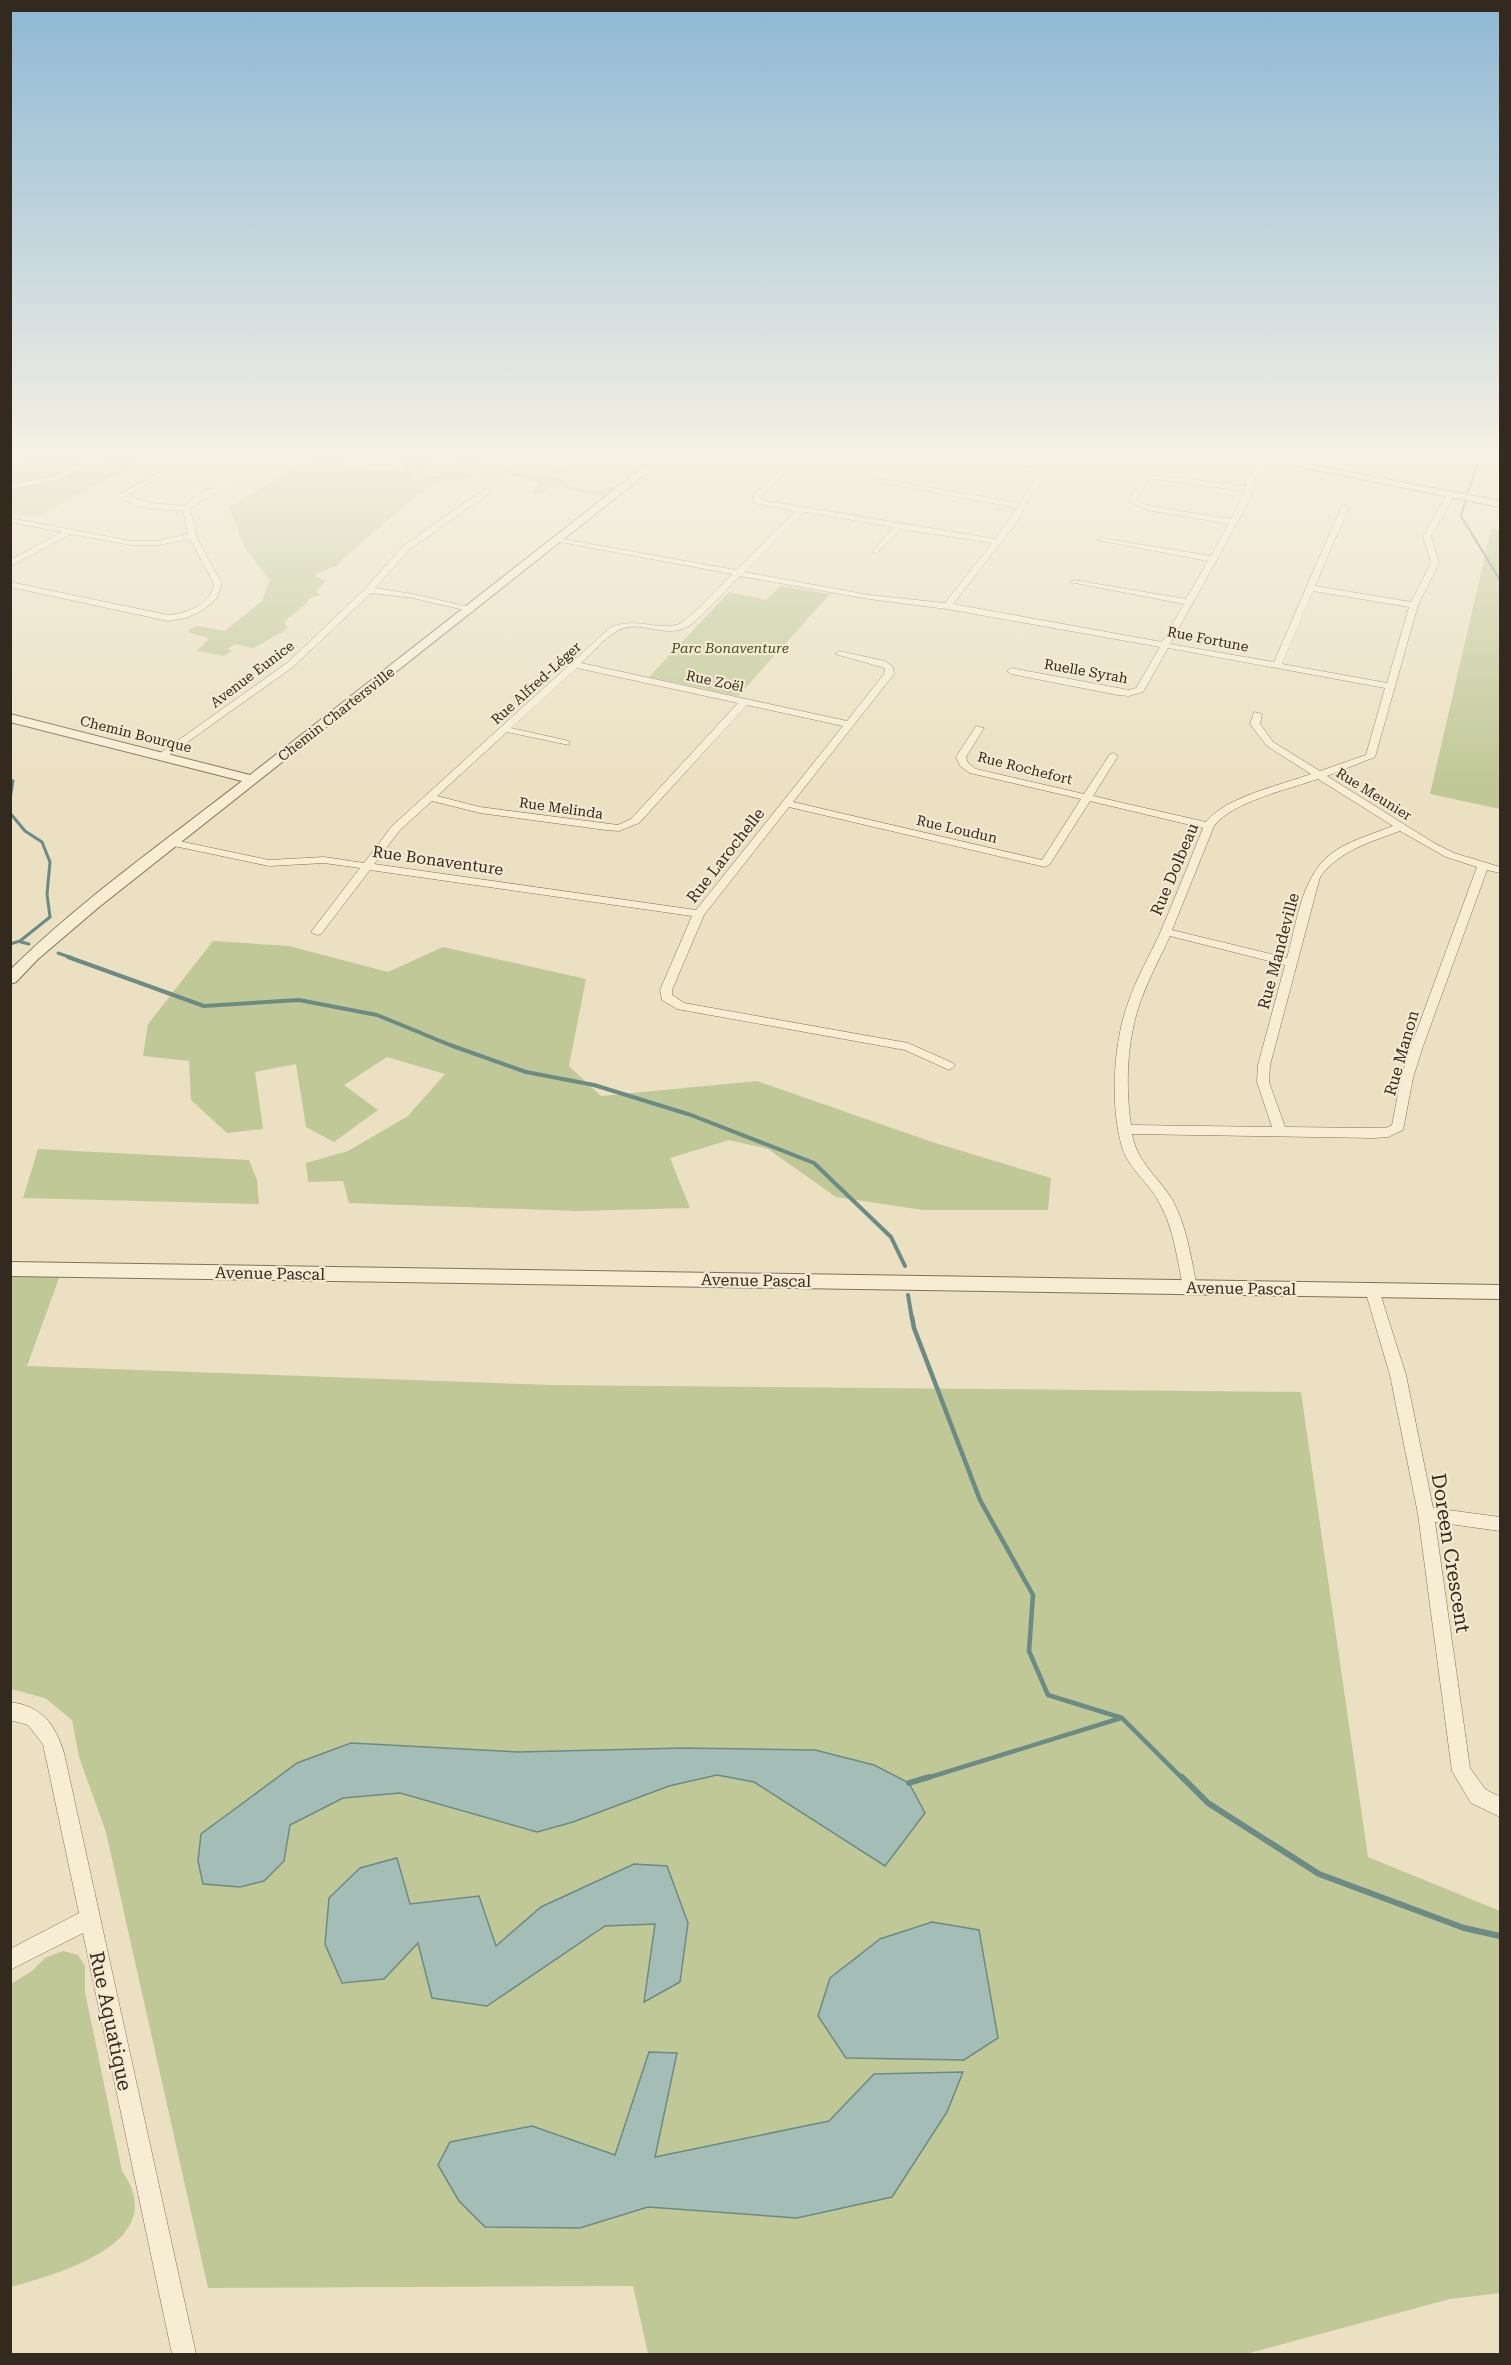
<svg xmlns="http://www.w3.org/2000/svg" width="1511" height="2365" font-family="'Roboto Serif',serif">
	<rect width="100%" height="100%" fill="#ebe0c2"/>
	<path fill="#c0c897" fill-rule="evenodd" d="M 11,454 L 155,454 L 37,516 L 11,515 Z
		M 319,454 L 450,454 L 428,469 L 417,472 L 413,478 L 428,480 L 432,476 L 441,475 L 429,472 L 457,454 L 494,454 L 483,464 L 514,469 L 510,471 C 513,472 536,477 539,477 C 549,475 557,465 567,464 L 562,467 L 562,470 L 582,477 L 557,471 L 552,475 L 562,479 L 565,484 C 573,487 594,492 601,490 C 608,488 608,485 615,488 L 603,497 L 555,487 L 535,496 L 532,493 L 539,483 L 507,474 L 478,474 L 462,480 L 438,483 L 412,500 L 347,555 L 336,566 L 315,574 L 316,577 L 326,580 L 316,592 L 321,595 L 310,598 C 302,611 293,611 284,623 L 288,627 L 286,630 L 253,648 L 235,644 L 228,649 L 232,651 L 224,656 L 197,651 L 209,638 L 190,633 L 188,630 L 197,626 L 225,631 L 262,601 L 270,580 L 245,548 L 229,507 ZM 364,459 C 378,458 401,456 407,471 L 334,468 L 343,463 Z
		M 1491,529 L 1500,530 L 1500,809 L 1430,794 Z
		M 781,586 L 830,594 L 738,696 L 649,677 L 729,592 L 766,600 Z
		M 213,941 L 289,946 L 388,972 L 443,947 L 586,979 L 569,1066 L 601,1096 L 757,1081 L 932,1142 L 1051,1178 L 1048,1210 L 923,1210 L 836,1197 L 768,1149 L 729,1140 L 670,1158 L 690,1208 L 577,1211 L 349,1203 L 343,1181 L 308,1182 L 306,1163 L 348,1151 L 408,1116 L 445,1074 L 387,1057 L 344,1085 L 378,1110 L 334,1142 L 306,1127 L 296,1064 L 255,1072 L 263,1129 L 227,1133 L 191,1100 L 189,1061 L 143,1056 L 148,1024 Z
		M 38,1149 L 249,1160 L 257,1180 L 259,1204 L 23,1198 Z
		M 11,1269 L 62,1270 L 27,1366 L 551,1385 L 1301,1392 L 1368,1857 L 1500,1911 L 1500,2293 L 1450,2299 L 1246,2354 L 648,2354 L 633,2286 L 208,2288 L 106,1832 L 79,1757 L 72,1720 L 45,1698 L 11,1689 Z
		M 63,1951 L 78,1955 L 85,1966 L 85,1992 L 122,2171 C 173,2242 60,2273 11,2287 L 11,1984 L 32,1971 L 45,1958 Z"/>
	<path fill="#a4beb7" stroke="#6c8b84" stroke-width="1.5" d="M 351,1743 L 518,1752 L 683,1748 L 815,1750 L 874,1765 L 909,1783 L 925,1813 L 885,1866 L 754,1782 L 717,1775 L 669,1786 L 573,1822 L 537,1832 L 400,1793 L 343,1798 L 290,1825 L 284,1861 L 264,1881 L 240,1887 L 203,1884 L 198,1861 L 201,1834 L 297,1763 Z
		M 397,1858 L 410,1904 L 479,1896 L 496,1946 L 541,1907 L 634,1864 L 667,1866 L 688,1923 L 680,1982 L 644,2002 L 655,1924 L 605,1926 L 487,2006 L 432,1998 L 418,1943 L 384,1979 L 342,1983 L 325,1944 L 329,1898 L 360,1868 Z
		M 932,1922 L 979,1930 L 998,2038 L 964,2060 L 846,2058 L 818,2016 L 830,1978 L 880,1939 Z
		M 649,2052 L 677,2053 L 655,2157 L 829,2121 L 874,2074 L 963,2072 L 947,2112 L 892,2197 L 797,2218 L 648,2207 L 580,2228 L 485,2227 L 459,2201 L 438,2165 L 450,2142 L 532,2126 L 615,2155 Z"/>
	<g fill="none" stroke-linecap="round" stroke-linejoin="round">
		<path stroke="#6c8b84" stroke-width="2" d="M 1491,454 L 1477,464 L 1461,516 L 1500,580"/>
		<path stroke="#6c8b84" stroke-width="3" d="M 10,780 L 13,781 L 10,799
			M 10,813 L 25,831 L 42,842 L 50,862 L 47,894 L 50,917 L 20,941 L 10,944
			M 21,942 L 29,944
			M 58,953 L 72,958"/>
		<path stroke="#6c8b84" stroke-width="4" d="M 68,957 L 204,1006 L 299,1000 L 377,1015 L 450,1045 L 526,1072 L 594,1085 L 691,1115 L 814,1163 L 891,1237 L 905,1266
			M 908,1295 L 912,1319"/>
		<path stroke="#6c8b84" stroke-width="4.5" d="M 912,1317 L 914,1328 L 980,1500 L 1033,1595 L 1029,1651 L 1048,1695 L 1122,1718 L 1183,1779
			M 924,1779 L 1121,1718"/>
		<path stroke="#6c8b84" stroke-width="6" d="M 1182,1777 L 1208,1803 L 1319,1874 L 1464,1928 L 1500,1936
			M 909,1783 L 929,1777"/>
		<g stroke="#83725a" stroke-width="1">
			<path id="minor" d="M 20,454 L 29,454 L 10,464 L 10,459 Z
				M 103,454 L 112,454 L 55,481 L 10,489 L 10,485 L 50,477 Z
				M 192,454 L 200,454 L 126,496 L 152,503 L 184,506 L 196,496 L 272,454 L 280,454 L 202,500 L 190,509 L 197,538 L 222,584 L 216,599 L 203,610 L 186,618 L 168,621 L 10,587 L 10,582 L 168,615 C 187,614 211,604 214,584 L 190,539 L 158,545 L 131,545 L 71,534 L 10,566 L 10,560 L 62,532 L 10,522 L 10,518 L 131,541 L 158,541 L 188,534 L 183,510 C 162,510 133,509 117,496 Z
				M 797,454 L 804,454 L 761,496 L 761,500 L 995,539 L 1017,508 L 874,481 L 878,479 L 1019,503 L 1041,473 L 941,454 L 956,454 L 1044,470 L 1055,454 L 1062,454 L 1029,498 L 1017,522 L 953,604 L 1162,642 L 1184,604 L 1070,582 L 1074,580 L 1186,599 L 1208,561 L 1097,540 L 1101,538 L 1211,556 L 1229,524 L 1147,510 L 1128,501 L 1142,478 L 1153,475 L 1246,486 L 1246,480 L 1266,454 L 1273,454 L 1254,480 L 1252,496 L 1170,644 L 1274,662 L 1342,505 L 1349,507 L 1315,586 L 1411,602 L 1431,563 L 1423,536 L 1448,493 L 1455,495 L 1431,536 L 1439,563 L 1418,605 L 1375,757 L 1327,776 L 1434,843 L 1454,853 L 1500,867 L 1500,873 L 1487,870 L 1422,1049 L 1413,1078 L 1403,1130 L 1388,1137 L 1374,1138 L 1132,1134 C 1137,1163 1159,1177 1173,1201 C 1187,1227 1191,1258 1197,1287 L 1195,1291 L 1185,1291 L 1183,1287 C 1177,1259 1174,1229 1160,1204 C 1150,1183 1129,1170 1122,1147 C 1110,1106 1113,1044 1128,1003 C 1136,979 1149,957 1160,933 C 1175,898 1189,863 1203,828 L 1090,801 L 1050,864 L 1045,867 L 789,807 L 704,915 L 672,990 L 672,995 L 684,1003 L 908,1043 L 953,1063 L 955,1066 L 949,1070 L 905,1050 L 677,1009 L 662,1000 L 660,990 L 692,916 L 370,870 L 321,934 L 317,935 L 311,932 L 360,868 L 324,863 L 269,866 L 174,846 L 169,843 L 174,840 L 269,860 L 324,857 L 364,863 L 392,826 L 611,627 C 638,617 653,630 676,625 C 687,623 722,584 732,574 L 560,542 L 556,540 L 557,538 L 736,570 L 796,511 L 754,503 L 753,495 ZM 1154,479 L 1245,491 L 1231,519 L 1149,506 L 1136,500 L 1148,481 ZM 804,512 L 894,527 L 872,552 L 876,554 L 901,529 L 992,543 L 945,603 L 869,595 L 744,572 ZM 740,576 L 869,599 L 947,609 L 1160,647 L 1136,688 L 1129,690 L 1011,668 L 1007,671 L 1011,674 L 1118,695 L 1129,696 L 1143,692 L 1168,648 L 1385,688 L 1366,755 L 1320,771 L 1273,742 L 1260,724 L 1262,714 L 1254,712 L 1250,724 L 1267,746 L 1311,774 C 1281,785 1225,797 1206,822 L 1093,796 L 1118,756 L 1113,753 L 1110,754 L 1084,794 L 976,769 L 968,763 L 966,757 L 984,728 L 976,726 L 956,757 L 960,766 L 970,773 L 1081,799 L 1042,860 L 793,802 L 894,674 L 893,667 L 885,661 L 839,651 L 835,654 L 885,668 L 884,674 L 847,721 L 581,663 C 593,653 608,633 624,628 C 644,622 667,638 687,627 C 699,621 728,587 740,576 ZM 1313,591 L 1409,607 L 1387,683 L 1282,664 ZM 577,668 L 738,703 L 631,819 L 618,825 L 480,807 L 437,796 L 507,732 L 569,745 L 569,741 L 511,728 ZM 747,705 L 843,726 L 696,910 L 374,864 L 400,830 L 432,801 L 480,813 L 606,830 L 619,831 L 639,823 ZM 1318,779 L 1393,826 C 1375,833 1355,839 1338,849 C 1301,871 1298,920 1287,958 L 1172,930 L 1214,826 C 1232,802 1289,789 1318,779 ZM 1400,831 L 1446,857 L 1477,867 L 1410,1049 L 1401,1078 L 1392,1125 L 1386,1128 L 1374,1128 L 1285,1127 L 1269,1082 L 1270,1065 L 1320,877 C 1340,850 1371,842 1400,831 ZM 1170,936 L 1285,965 L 1258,1065 L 1257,1082 L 1272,1127 L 1131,1125 C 1125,1085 1127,1038 1141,1000 C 1149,978 1160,958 1170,936 Z
				M 548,456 L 568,456 L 642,476 L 638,478 L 568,460 L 545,460 L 544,458 Z
				M 485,489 L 492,491 L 409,550 L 375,588 L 413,594 L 473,608 L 473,612 L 413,598 L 371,593 L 293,667 L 165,758 L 159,758 L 159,754 L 287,663 L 366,588 L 403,546 Z
				M 1372,1284 L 1377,1286 L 1379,1290 L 1406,1375 L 1433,1508 L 1500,1517 L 1500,1531 L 1435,1522 L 1470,1768 L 1485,1789 L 1500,1797 L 1500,1817 L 1471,1803 L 1452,1771 L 1418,1514 L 1390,1375 L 1365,1290 L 1367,1286 Z
				M 10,1702 C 42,1706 55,1724 64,1753 L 196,2354 L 172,2354 L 83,1933 L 10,1970 L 10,1949 L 79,1913 L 43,1744 L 28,1725 L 10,1720 Z"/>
		</g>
		<g stroke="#83725a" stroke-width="2">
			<path id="tertiary" d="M 660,454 L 671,454 L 99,907 L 38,959 L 16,982 L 10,984 L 10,970 C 81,900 164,842 242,781 L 10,722 L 10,714 L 250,775 Z
				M 1236,454 L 1256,454 L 1500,501 L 1500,507 Z
				M 10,1262 L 1500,1285 L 1500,1299 L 10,1276 Z"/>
		</g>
		<use href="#minor" fill="#f6edd4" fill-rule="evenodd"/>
		<use href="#tertiary" fill="#f6edd4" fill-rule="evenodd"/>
	</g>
	<linearGradient id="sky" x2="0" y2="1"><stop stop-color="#8db8d4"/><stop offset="0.58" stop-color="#f6f1e4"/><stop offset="1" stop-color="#f6f1e4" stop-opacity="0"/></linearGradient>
	<rect width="1511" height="785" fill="url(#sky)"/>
	<g text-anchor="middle" stroke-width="4.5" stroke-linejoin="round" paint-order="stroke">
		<g font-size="14" fill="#34291e" stroke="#f3ead1">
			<text transform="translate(1208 639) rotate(11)" y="5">Rue Fortune</text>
			<text transform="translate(1086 671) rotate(10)" y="5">Ruelle Syrah</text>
			<text transform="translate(252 674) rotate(-37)" y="5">Avenue Eunice</text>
			<text transform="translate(715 681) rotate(12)" y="5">Rue Zoël</text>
			<text transform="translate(536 683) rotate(-42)" y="5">Rue Alfred-Léger</text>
			<text transform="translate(336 714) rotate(-38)" y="5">Chemin Chartersville</text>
			<text transform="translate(136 734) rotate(14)" y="5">Chemin Bourque</text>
			<text transform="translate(1025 768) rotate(14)" y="5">Rue Rochefort</text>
			<text transform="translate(1374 794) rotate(32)" y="5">Rue Meunier</text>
			<text transform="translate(561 808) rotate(8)" y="5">Rue Melinda</text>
			<text transform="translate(957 829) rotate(13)" y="5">Rue Loudun</text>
		</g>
		<g font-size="14" font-style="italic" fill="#434f25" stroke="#f3ead1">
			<text x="730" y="653">Parc Bonaventure</text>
		</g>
		<g font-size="16" fill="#34291e" stroke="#f3ead1">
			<text transform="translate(725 855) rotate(-52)" y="6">Rue Larochelle</text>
			<text transform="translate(438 860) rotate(8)" y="6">Rue Bonaventure</text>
			<text transform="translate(1174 869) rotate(-67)" y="6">Rue Dolbeau</text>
			<text transform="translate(1278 951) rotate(-75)" y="6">Rue Mandeville</text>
			<text transform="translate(1401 1053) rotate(-74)" y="6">Rue Manon</text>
			<text transform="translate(270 1273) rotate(1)" y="6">Avenue Pascal</text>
			<text transform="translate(756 1280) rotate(1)" y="6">Avenue Pascal</text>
			<text transform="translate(1241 1288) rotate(1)" y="6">Avenue Pascal</text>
		</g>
		<g font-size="20" fill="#34291e" stroke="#f3ead1">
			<text transform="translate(1451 1553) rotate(81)" y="7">Doreen Crescent</text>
			<text transform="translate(111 2021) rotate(78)" y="7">Rue Aquatique</text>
		</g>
	</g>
	<rect width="1511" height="2365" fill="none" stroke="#34291e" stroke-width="24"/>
</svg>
